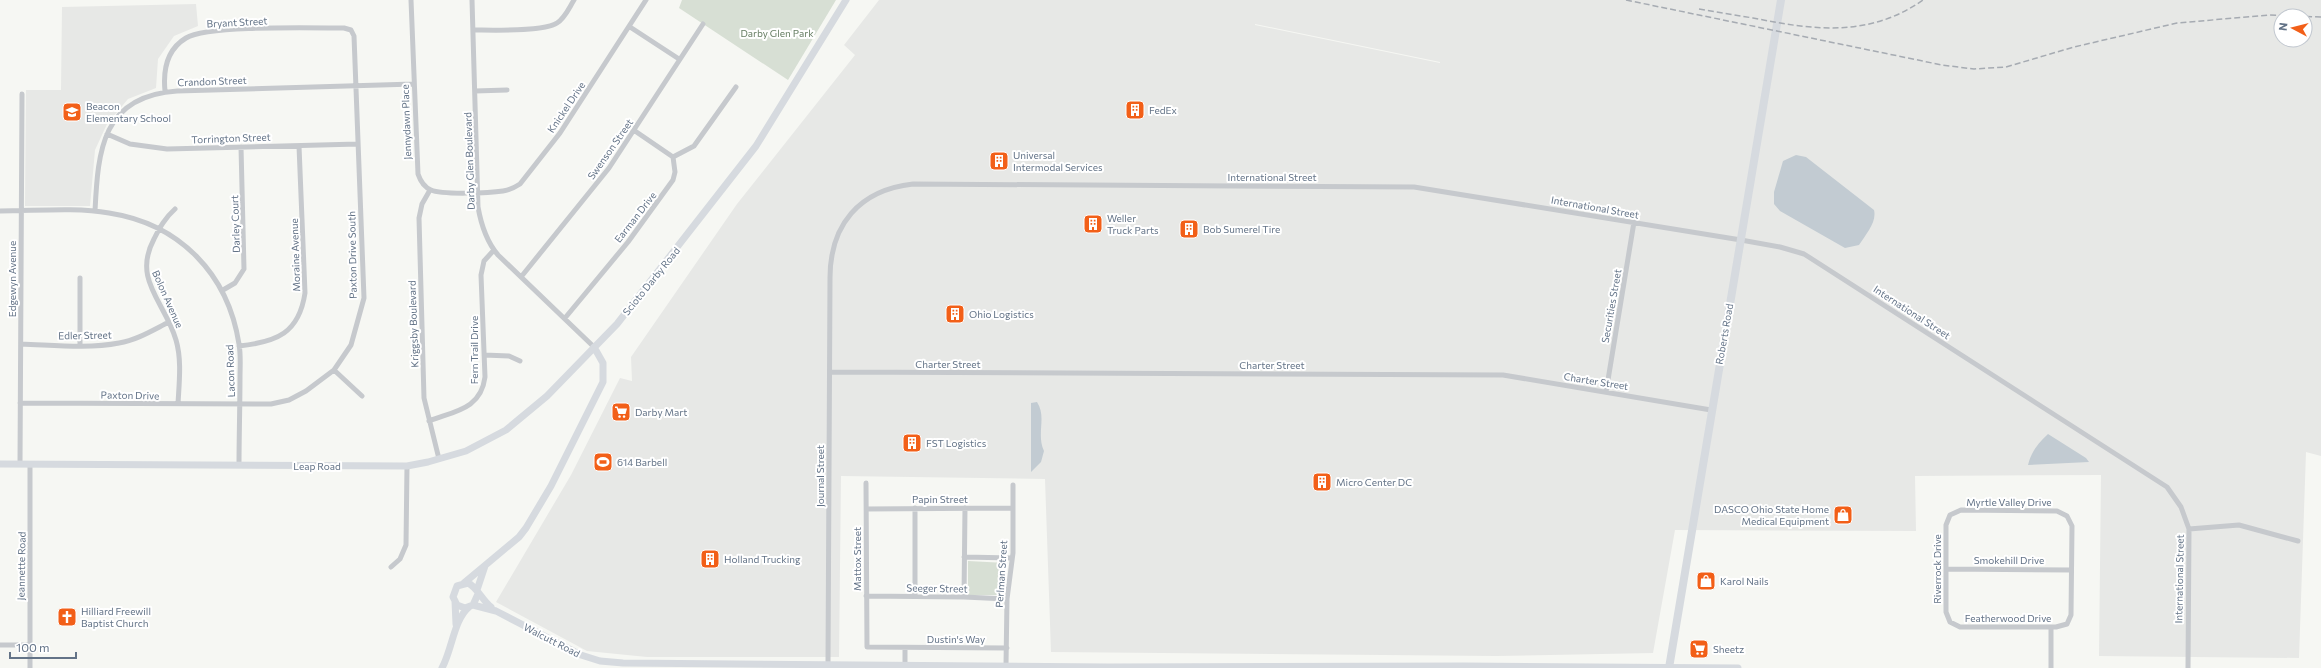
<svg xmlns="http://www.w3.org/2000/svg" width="2321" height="668" font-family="Commissioner,sans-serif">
	<rect width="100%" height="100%" fill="#f6f7f3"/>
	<path fill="#e7e8e6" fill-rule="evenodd" d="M 879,0 L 2321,0 L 2321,456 L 2306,452 L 2299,658 L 2099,656 L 2101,475 L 1915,476 L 1916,531 L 1675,530 L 1653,653 L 1496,656 L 1051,652 L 1045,479 L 841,476 L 839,657 L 647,657 L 587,651 L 496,602 L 571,475 L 620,378 L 632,381 L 631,357 L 737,204 L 855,55 L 844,45 ZM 2281,16 L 2305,16 L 2305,40 L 2281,40 ZM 1255,24 L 1440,62 L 1440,63 L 1255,25 Z
		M 196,4 L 198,26 L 174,36 L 158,59 L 156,88 L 128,99 L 107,124 L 95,150 L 90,206 L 25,206 L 26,90 L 61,90 L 62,7 Z"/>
	<path fill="#d7dfd4" d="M 682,0 L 836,0 L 788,80 L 679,8 Z
		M 968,561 L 1006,563 L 1003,595 L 968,595 Z"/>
	<path fill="#c2cbd2" d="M 1796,155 L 1806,157 L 1874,210 C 1877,222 1866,234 1859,245 L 1845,248 L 1780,211 L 1774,204 L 1774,192 L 1783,161 Z
		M 1037,402 C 1047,417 1036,434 1044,451 L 1041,462 L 1031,472 L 1031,403 Z
		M 2048,434 L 2086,458 L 2089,462 L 2028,465 C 2031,452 2038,443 2048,434 Z"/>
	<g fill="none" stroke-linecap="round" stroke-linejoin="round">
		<path stroke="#c6c9cd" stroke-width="5" d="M 411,0 L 418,174 C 420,180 424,187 431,190 C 442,195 490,193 503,191 C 509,190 514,188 520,184 L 560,133 L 646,0
			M 472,0 L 478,207 C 481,224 486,241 498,255 L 594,347
			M 630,27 L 679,59
			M 473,30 C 491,30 544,32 557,23 C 565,18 569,8 574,0
			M 475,91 L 507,90
			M 107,134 L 130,144 L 167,149 L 358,144
			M 673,157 L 694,146 L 736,87
			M 430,190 L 422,204 L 419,218 L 424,398 L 439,459
			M 175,209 C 165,218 160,227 154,239 C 132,280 165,302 176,340 C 182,360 179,384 178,404
			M 0,211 C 35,211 75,207 109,213 C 180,224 228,274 239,344 C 241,355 240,366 240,377 C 240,406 239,436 239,465
			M 95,211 C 98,150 102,96 177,91 L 414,84
			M 521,277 L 609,168 L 703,24
			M 223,290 L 235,283 L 244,269 L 241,147
			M 565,318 L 628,242 L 673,180 L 675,172 L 673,157 L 635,131
			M 21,344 C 53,345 88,349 119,343 C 137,340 153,330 169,322
			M 80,345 L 80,278
			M 239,346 C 277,342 299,333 305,293 L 299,146
			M 484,355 L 509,356 L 520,361
			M 334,370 L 362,396
			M 830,372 L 1503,375 L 1711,410
			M 1606,392 L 1634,222
			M 20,403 L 271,404 L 289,400 L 306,391 L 334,370 L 351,345 L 364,298 L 354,36 L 351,30 L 344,28 C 313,28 207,25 186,38 C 166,50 163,71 165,91
			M 429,421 C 455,411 481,409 485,377 L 481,275 L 484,261 L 494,250
			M 20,464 L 22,94
			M 866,483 L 867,647 L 1007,648
			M 915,508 L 915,596
			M 866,509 L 1013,508
			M 1961,510 L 2057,511 L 2067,516 L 2072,526 L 2071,615 L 2067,624 L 2056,627 L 1960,627 L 1950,622 L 1946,612 L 1946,525 L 1950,515 Z
			M 2189,529 L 2239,525 L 2298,541
			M 964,557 L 1012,558
			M 391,567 L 400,559 L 406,545 L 407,466
			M 1946,569 L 2071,570
			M 866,596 L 964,597 L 1007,599
			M 964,597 L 965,508
			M 2051,628 L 2051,668
			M 0,645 L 30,645
			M 905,648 L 905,667
			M 828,664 L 830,278 C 830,225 859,190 913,184 L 1414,187 L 1741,240 L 1780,247 L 1804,254 L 2167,487 L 2181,507 L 2189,529 L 2188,668
			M 1006,665 L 1007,599 L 1013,553 L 1013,485
			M 30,668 L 30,464"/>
		<path stroke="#d6dadf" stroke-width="7" d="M 0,464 L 407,466 L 428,462 L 466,451 L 506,430 L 547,396 L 617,324 L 756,146 L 846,0
			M 464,583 L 519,537 L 526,528 L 551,486 L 603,382 L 603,363 L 594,347
			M 477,590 L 485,566
			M 478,594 L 473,605 L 465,608 L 457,605 L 453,597 L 457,586 L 468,583 C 477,587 482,600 491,607
			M 455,601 L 456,624
			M 473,605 L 496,611 L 581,655 L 600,661 L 623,663 L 1108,667 L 1464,666 L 1738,668
			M 442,668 C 452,650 454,619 469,607"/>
		<path stroke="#d6dadf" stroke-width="8" d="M 1669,668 L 1781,0"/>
		<path stroke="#a6abb2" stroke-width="1.5" stroke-dasharray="6 3" stroke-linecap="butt" d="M 1626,0 L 1942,65 L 1974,69 L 2006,67 L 2074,47 L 2177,23 L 2270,15 L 2321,17
			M 1699,9 C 1717,12 1735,15 1753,18 C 1813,30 1869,38 1923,0"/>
	</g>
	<defs>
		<g id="building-square" transform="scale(1)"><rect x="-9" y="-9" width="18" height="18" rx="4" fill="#f25f18" stroke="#fff"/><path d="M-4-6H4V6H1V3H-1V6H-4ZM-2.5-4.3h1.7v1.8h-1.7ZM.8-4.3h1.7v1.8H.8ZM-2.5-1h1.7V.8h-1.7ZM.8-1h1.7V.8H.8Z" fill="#fff"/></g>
		<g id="school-square" transform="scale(1)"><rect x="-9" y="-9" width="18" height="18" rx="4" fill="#f25f18" stroke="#fff"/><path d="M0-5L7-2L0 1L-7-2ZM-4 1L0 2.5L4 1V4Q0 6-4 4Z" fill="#fff"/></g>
		<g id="supermarket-square" transform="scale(1)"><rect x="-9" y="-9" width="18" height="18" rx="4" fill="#f25f18" stroke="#fff"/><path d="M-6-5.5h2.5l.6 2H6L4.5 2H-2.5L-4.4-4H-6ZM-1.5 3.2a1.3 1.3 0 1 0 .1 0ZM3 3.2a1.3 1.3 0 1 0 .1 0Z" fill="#fff"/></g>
		<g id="stadium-square" transform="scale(1)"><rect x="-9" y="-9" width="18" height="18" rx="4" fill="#f25f18" stroke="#fff"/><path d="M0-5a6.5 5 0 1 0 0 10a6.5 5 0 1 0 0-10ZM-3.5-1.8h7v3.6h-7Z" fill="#fff"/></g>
		<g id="shop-square" transform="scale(1)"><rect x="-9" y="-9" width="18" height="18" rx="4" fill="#f25f18" stroke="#fff"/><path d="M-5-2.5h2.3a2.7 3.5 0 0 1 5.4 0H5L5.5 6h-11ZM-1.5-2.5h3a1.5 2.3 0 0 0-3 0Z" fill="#fff"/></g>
		<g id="church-square" transform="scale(1)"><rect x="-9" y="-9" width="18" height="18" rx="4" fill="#f25f18" stroke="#fff"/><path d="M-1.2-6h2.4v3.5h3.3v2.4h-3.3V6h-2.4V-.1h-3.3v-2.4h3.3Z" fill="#fff"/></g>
	</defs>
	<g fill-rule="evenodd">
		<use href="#building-square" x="1135" y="110"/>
		<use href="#school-square" x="72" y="112"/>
		<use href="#building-square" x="999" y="161"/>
		<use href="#building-square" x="1093" y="224"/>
		<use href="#building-square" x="1189" y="229"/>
		<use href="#building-square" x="955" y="314"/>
		<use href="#supermarket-square" x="621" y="412"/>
		<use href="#building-square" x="912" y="443"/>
		<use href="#stadium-square" x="603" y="462"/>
		<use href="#building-square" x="1322" y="482"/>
		<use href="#shop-square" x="1843" y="515"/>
		<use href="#building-square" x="710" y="559"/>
		<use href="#shop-square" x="1706" y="581"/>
		<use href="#church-square" x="67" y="617"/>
		<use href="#supermarket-square" x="1699" y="649"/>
	</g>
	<g text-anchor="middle" stroke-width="4" stroke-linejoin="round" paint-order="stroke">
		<g font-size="10" fill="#637387" stroke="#fff">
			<text transform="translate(237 22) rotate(-3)" y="4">Bryant Street</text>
			<text transform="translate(212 81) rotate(-2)" y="4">Crandon Street</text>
			<text transform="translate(566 107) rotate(-56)" y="4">Knickel Drive</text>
			<text transform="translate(406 122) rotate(-92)" y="4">Jennydawn Place</text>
			<text transform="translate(231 138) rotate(-2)" y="4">Torrington Street</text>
			<text transform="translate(610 149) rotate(-55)" y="4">Swenson Street</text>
			<text transform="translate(469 161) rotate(-92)" y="4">Darby Glen Boulevard</text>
			<text x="1272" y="181">International Street</text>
			<text transform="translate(1595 207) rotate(10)" y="4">International Street</text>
			<text transform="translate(635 217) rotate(-52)" y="4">Earman Drive</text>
			<text transform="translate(235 224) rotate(-92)" y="4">Darley Court</text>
			<text transform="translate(295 255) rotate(-92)" y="4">Moraine Avenue</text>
			<text transform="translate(352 255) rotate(-91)" y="4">Paxton Drive South</text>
			<text transform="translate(12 279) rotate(-90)" y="4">Edgewyn Avenue</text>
			<text transform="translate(651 281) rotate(-51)" y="4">Scioto Darby Road</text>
			<text transform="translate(168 299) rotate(66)" y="4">Bolon Avenue</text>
			<text transform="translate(1611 306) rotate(-80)" y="4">Securities Street</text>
			<text transform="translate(1912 312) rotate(33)" y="4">International Street</text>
			<text transform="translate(413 324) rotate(-92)" y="4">Kriggsby Boulevard</text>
			<text transform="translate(1724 334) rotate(-80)" y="4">Roberts Road</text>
			<text transform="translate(85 335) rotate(-1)" y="4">Edler Street</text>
			<text transform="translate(474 350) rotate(-90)" y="4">Fern Trail Drive</text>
			<text x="948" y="368">Charter Street</text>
			<text x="1272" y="369">Charter Street</text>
			<text transform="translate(230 371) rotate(-92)" y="4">Lacon Road</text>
			<text transform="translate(1596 381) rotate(9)" y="4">Charter Street</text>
			<text transform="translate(130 395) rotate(1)" y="4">Paxton Drive</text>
			<text x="317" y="470">Leap Road</text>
			<text transform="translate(820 476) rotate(-90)" y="4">Journal Street</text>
			<text x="940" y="503">Papin Street</text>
			<text x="2009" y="506">Myrtle Valley Drive</text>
			<text transform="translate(857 559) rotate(-90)" y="4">Mattox Street</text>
			<text x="2009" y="564">Smokehill Drive</text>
			<text transform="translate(21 566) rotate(-89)" y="4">Jeannette Road</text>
			<text transform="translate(1937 569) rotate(-90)" y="4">Riverrock Drive</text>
			<text transform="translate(1001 574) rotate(-86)" y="4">Perlman Street</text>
			<text transform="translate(2179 579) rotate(-89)" y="4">International Street</text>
			<text transform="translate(937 588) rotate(1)" y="4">Seeger Street</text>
			<text x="2008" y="622">Featherwood Drive</text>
			<text x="956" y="643">Dustin's Way</text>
			<text transform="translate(552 640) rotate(27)" y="4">Walcutt Road</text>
		</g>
		<g font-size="10" fill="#657d62" stroke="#fff">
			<text x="777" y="37">Darby Glen Park</text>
		</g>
		<g font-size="10" fill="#637387" stroke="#fff" text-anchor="start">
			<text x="86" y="110">Beacon<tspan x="86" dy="12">Elementary School</tspan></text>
			<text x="1149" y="114">FedEx</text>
			<text x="1013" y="159">Universal<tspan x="1013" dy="12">Intermodal Services</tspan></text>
			<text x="1107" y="222">Weller<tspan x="1107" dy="12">Truck Parts</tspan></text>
			<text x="1203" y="233">Bob Sumerel Tire</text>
			<text x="969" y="318">Ohio Logistics</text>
			<text x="635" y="416">Darby Mart</text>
			<text x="926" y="447">FST Logistics</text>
			<text x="617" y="466">614 Barbell</text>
			<text x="1336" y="486">Micro Center DC</text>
			<text x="1829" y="513" text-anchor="end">DASCO Ohio State Home<tspan x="1829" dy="12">Medical Equipment</tspan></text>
			<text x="724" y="563">Holland Trucking</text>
			<text x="1720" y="585">Karol Nails</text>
			<text x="81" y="615">Hilliard Freewill<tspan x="81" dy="12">Baptist Church</tspan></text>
			<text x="1713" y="653">Sheetz</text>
		</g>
	</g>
	<g transform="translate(2293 28) rotate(277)"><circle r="19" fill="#ffffff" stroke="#c1c7cf"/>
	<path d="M0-3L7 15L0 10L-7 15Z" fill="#f25f18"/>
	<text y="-6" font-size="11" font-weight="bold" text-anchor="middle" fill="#637387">N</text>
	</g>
	<path d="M10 652v6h66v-6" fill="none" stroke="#637387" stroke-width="2"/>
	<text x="16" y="652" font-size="12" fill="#637387" stroke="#ffffff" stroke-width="3" paint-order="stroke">100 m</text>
</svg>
